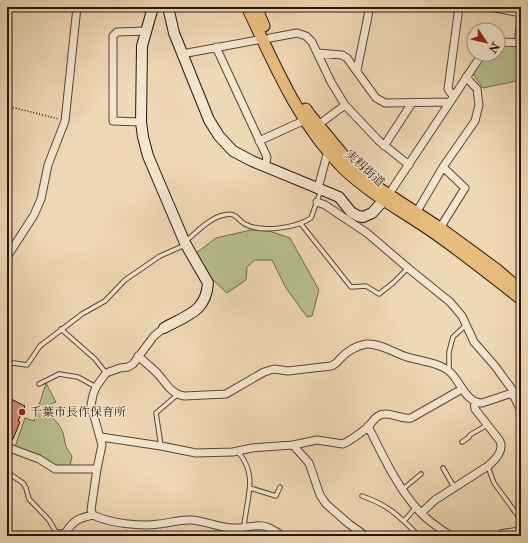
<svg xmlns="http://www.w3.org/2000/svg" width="528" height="543" font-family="'IM FELL Double Pica','Noto Serif JP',serif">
	<rect width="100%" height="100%" fill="#efd8b4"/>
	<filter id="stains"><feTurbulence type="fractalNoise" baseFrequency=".005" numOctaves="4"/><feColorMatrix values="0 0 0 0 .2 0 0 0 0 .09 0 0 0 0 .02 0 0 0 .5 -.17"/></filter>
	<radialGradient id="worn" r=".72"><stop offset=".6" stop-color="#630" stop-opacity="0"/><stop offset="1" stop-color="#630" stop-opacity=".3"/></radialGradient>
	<path fill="#b7bf8e" stroke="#6e6b4e" d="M 502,45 L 520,45 L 521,80 L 483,88 L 474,75 L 475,68 L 486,54 L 498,54 L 498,46 Z
		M 251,230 L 269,231 L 290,238 L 319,290 L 312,316 L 307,317 L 286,288 L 272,260 L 255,260 L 247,267 L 246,280 L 227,293 L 210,277 L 195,254 L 216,238 Z
		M 46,383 L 56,402 L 42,408 C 49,415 60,423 63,433 C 66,444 64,446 72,456 L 70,466 L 55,466 L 15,447 L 25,418 L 34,421 Z"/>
	<path fill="#d58677" stroke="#24170e" d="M 11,399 L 25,406 L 18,421 L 20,422 L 13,439 L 7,436 L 7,408 Z"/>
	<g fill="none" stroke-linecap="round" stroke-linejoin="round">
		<g stroke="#574738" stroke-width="5.5">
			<path id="lane" d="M 301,224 L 351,287 L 366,286 L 379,294 L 393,283 L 408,268
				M 186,241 C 197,232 209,218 224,215 C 237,212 236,219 245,224 C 261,233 296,228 311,218 L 321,190
				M 61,329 L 95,359 L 106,373
				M 7,364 L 14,363 L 27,365 L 40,346 L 82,314 L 105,301 L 125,280 L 160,256 L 185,245
				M 449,371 L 449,352 L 453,337 L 466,325
				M 39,384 L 59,374 L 78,377 L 96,387
				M 462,442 L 469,437 L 470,435 L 487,425
				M 161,446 L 156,413 L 177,395
				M 238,452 C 259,475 246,500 244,527
				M 488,467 L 494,483 L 521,520
				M 443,468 L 454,487
				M 7,472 L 23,483 L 26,488 L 29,499 L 49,520 L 56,532
				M 250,488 L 276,496 L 280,487
				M 403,489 L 421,474
				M 362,496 C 388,505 398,515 417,534
				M 404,521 L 416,507
				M 47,536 L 56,532 L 66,532
				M 500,536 L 501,532 L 521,529"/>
		</g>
		<g stroke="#574738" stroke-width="9">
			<path id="street" d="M 490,7 L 521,13
				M 270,38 L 297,33 L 306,36 L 312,42 L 331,82 L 345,105 L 379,141 L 409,165
				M 498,43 L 501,42 L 521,43
				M 518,43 L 521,20
				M 216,47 L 267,157 L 265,167
				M 317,53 L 342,55 L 347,58 L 376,98 L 385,103 L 449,102
				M 182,54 L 263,39
				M 357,70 L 369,11
				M 453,96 L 448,89 L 459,7
				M 141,122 L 113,121 L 113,36 L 117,32 L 146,31
				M 318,125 L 345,105
				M 259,141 L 305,120
				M 384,146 L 412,103
				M 318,188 L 328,151
				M 387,197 L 482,54
				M 317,202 L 325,205 L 367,233 L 408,268 L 450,302 L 462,316 L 474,342 L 495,366 L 514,392
				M 416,213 L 443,167 L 475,121 L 479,105 L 477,89 L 466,77
				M 440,228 L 465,188 L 443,167
				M 7,257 L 34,215 L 41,199 L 48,165 L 65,121 L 77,7
				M 164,328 L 154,336 L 133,364 L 128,367 L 120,368 L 106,373 L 96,387 L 93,395 L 91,405 L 102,445 L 97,469 L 91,510 L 93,515 C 109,523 141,527 159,524 C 170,523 180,519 192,520 C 206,521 219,528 234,528 C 244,529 257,523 267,527 C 272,529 278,533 283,536
				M 138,356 C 145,362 152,368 158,374 C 166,383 171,394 184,396 L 226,394 L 264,372 L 274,369 L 288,371 L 331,366 C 335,365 337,362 340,359 C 347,351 356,346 366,344 C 379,343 393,352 404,356 C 418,361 439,362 450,372 C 460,381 466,403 482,403 L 521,390
				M 512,392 L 521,411
				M 368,426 C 383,456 397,487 419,511 C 428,521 440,529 451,536
				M 101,437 L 161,446 L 196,453 L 233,452 L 252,448 L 293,445 L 309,463 L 320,495 L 326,504 L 349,524 L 366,536
				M 293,445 L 317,440 L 343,444 C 351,440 362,432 369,426 C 372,422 375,417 380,415 C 390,411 401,420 411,418 L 462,389
				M 7,447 L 39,459 L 55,469 L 97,469
				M 421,513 L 435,500 L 488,466 C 496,459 504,451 500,441 L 475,409 L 474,401
				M 68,536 L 66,532 C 74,520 79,518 93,515"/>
		</g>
		<g stroke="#24170e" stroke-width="12">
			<path id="secondary" d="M 153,7 L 142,46 L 141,122 L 143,137 L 148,156 L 185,243 L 208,283 C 206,312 187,315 164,328
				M 168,7 L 174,33 L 209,120 L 219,136 L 233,151 L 252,161 L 339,197 L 351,212 L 358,216 L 363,217 L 372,213 L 383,201"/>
		</g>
		<g stroke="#24170e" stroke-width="13">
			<path id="primary" d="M 247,7 C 274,63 298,123 343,168 C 368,192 395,207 424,226 C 457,248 489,274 521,299
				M 256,7 L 264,26
				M 306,109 L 310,115 L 348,161 L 374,185 L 440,228 L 496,269 L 516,286"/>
		</g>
		<path stroke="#24170e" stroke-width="1.5" stroke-dasharray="1 2" stroke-linecap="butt" d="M 7,106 L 59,119"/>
		<use href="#lane" stroke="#f5e6ce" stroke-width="3.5"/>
		<use href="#street" stroke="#f5e6ce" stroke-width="7"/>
		<use href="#secondary" stroke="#f5e6ce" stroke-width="10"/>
		<use href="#primary" stroke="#e8bc7a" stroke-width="11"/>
	</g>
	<circle fill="#8f2418" stroke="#f5e6ce" stroke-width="1.5" cx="22" cy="412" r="4"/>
	<g text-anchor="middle" stroke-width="3" stroke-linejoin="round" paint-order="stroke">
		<g font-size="12" fill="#24170e" stroke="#f5e6ce">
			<text transform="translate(365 168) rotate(42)" y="4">実籾街道</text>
		</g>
		<g font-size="12" fill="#24170e" stroke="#f5e6ce" text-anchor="start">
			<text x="30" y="416">千葉市長作保育所</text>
		</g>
	</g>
	<rect width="528" height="543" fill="none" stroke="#efd8b4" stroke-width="24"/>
	<rect x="8" y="8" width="512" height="527" fill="none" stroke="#24170e" stroke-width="2"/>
	<rect x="12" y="12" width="504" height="519" fill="none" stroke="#24170e"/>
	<g transform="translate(486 42) rotate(125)"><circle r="19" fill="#f5e6ce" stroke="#a19381"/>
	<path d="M0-3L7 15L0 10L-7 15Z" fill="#8f2418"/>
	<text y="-6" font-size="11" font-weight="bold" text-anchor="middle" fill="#24170e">N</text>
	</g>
	<rect width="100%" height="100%" filter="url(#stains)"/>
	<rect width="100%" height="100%" fill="url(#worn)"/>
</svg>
